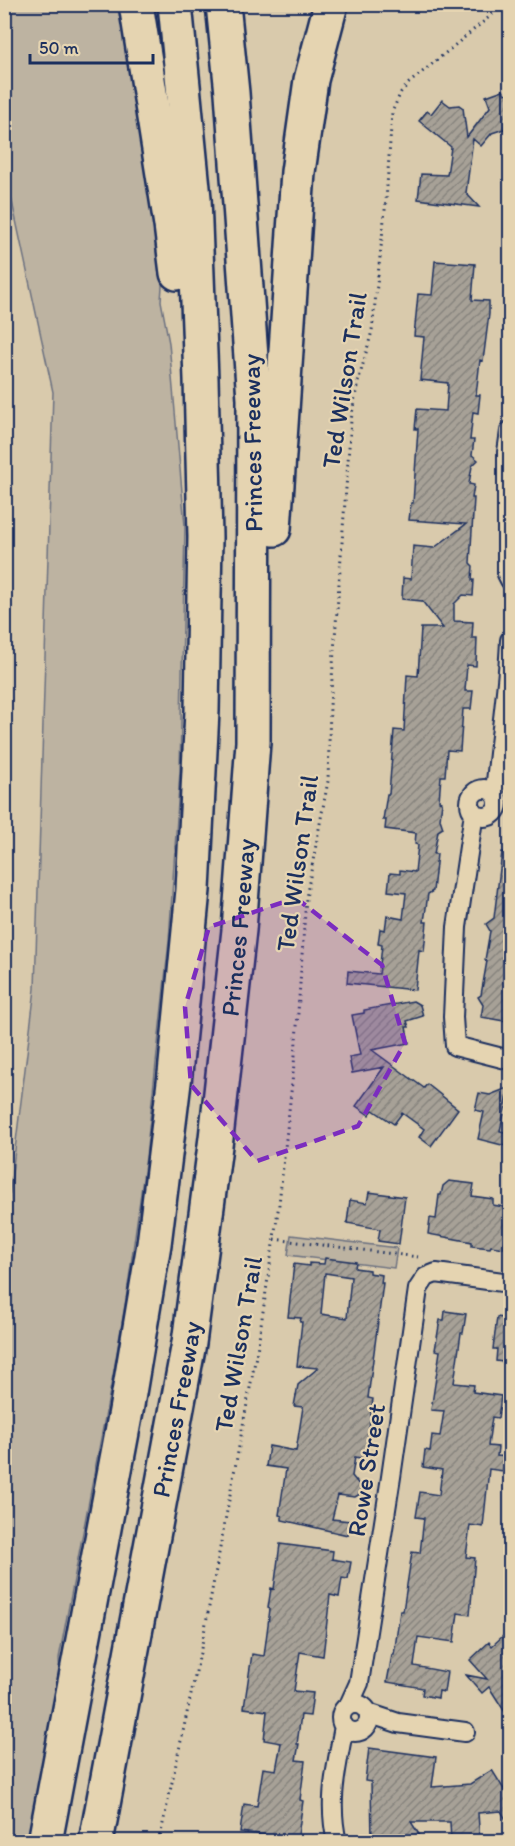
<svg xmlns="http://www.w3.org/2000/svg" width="515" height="1846" font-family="Itim,sans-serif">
	<defs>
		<pattern id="building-hatch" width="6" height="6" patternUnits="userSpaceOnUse" patternTransform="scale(1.5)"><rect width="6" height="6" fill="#a7a197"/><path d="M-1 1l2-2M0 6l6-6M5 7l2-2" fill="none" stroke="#87847e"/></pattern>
	</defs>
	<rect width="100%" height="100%" fill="#d9caac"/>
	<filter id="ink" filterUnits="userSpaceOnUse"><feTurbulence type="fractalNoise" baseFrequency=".0167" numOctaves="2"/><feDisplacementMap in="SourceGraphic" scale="12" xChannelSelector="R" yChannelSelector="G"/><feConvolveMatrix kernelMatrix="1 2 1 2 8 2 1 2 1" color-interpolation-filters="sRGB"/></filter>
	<g filter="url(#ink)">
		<path fill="#bdb3a1" stroke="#6c7180" stroke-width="1.5" d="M 5,5 L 124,5 L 163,272 L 161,301 L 169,343 L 185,526 L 180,771 L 169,941 L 146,1157 L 127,1293 L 114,1370 L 59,1658 L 60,1676 L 28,1841 L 5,1842 L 4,1238 L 35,989 L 53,392 L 5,169 Z
			M 291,1235 L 397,1248 L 394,1268 L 288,1255 Z"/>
		<path fill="url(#building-hatch)" stroke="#1b2f5e" stroke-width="1.5" fill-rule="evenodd" d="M 503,90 L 505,94 L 510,92 L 510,127 L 492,133 L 481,146 L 473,139 L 466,193 L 479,207 L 418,199 L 421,174 L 447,175 L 451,147 L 419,121 L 427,111 L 431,114 L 442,100 L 450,106 L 459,105 L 463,108 L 467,137 L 490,107 L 486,96 Z
			M 435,261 L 475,264 L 472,300 L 489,301 L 489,314 L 483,361 L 480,360 L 476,395 L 480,395 L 478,413 L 473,412 L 470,440 L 474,440 L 472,455 L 478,460 L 472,466 L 469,484 L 474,485 L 472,498 L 474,498 L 470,563 L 473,566 L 472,580 L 474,580 L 473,596 L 463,595 L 454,604 L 454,621 L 473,622 L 472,638 L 477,638 L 476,666 L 467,665 L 465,691 L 473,691 L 471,709 L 463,709 L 460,751 L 447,750 L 445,776 L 441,776 L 439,801 L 442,802 L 440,819 L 443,828 L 438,831 L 434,854 L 437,854 L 433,891 L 428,894 L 424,922 L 427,922 L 424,951 L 419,950 L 415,990 L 347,983 L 348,971 L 379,974 L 382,945 L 378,944 L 380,929 L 385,930 L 387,916 L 403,919 L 406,893 L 388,891 L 390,873 L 400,874 L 400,870 L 415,872 L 418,845 L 415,844 L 416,833 L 385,829 L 386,820 L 383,820 L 387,794 L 389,794 L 394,730 L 404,731 L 407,675 L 418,676 L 421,628 L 443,628 L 422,601 L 402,599 L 403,578 L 411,579 L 413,546 L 434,548 L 466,524 L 409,520 L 411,503 L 413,503 L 418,429 L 415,429 L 417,409 L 446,411 L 448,383 L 420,380 L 424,337 L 414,336 L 418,294 L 432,295 Z
			M 502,852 L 510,853 L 510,1022 L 481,1017 L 483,1005 L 478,997 L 481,995 L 487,961 L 485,960 L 490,931 L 486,924 L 494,918 Z
			M 413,1001 L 420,1005 L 423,1016 L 407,1021 L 409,1027 L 406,1027 L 409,1043 L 372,1050 L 424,1088 L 427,1084 L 458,1109 L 431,1146 L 419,1137 L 424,1129 L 402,1113 L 394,1124 L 373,1110 L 369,1115 L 356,1106 L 384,1067 L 352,1073 L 349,1057 L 360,1055 L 352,1015 L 364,1013 L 364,1010 Z
			M 510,1087 L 500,1131 L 510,1133 L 510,1147 L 478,1139 L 484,1112 L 475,1110 L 479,1093 L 490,1095 Z
			M 449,1181 L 474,1184 L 472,1196 L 493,1199 L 493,1205 L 510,1208 L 504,1248 L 491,1246 L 490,1248 L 472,1246 L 472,1242 L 428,1234 L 430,1218 L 436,1219 L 439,1195 L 441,1195 L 443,1186 Z
			M 369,1192 L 405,1197 L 399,1244 L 378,1241 L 380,1229 L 347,1223 L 350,1200 L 367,1203 Z
			M 325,1258 L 356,1262 L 355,1268 L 369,1270 L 369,1273 L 382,1275 L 381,1283 L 383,1283 L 368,1398 L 373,1399 L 365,1459 L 355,1457 L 352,1476 L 361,1487 L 360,1494 L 355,1497 L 338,1495 L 332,1519 L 350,1521 L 348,1535 L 282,1520 L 282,1516 L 279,1515 L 286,1469 L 266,1466 L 269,1446 L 296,1451 L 303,1407 L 294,1406 L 298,1385 L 318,1368 L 297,1366 L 302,1322 L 300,1322 L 301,1318 L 288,1317 L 294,1264 L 309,1266 L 309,1263 L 324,1264 ZM 325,1273 L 351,1277 L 347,1318 L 321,1314 Z
			M 445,1311 L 466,1314 L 463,1333 L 461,1333 L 454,1383 L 474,1385 L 473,1392 L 501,1396 L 498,1418 L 492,1417 L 488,1446 L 498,1447 L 497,1456 L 510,1457 L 510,1472 L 489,1469 L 483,1527 L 470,1525 L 466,1557 L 475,1558 L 470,1615 L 458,1613 L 454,1642 L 418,1637 L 414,1666 L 447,1672 L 444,1692 L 439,1691 L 438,1698 L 422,1695 L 423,1688 L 387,1682 L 392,1655 L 394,1655 L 400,1611 L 403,1611 L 412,1552 L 420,1553 L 424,1518 L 416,1517 L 420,1492 L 439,1495 L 442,1470 L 423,1467 L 425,1450 L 430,1451 L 432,1435 L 440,1436 L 444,1411 L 431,1410 L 440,1351 L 435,1350 L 440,1320 L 444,1320 Z
			M 497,1317 L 510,1319 L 510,1363 L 496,1361 L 497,1349 L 493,1349 Z
			M 280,1544 L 333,1551 L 332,1559 L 351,1562 L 348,1579 L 342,1578 L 339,1597 L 330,1595 L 323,1656 L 300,1652 L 294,1691 L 313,1693 L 310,1716 L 301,1715 L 297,1744 L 299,1744 L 296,1760 L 305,1761 L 300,1800 L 303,1801 L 297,1842 L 281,1842 L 282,1837 L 240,1832 L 244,1804 L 257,1806 L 263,1768 L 276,1770 L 281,1743 L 264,1740 L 267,1711 L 244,1708 L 252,1654 L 264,1656 L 270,1609 L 268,1608 L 271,1588 L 274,1589 Z
			M 503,1636 L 510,1645 L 510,1720 L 489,1687 L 482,1693 L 466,1675 L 487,1679 L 470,1660 L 489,1642 L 492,1646 Z
			M 369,1748 L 436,1757 L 432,1787 L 470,1784 L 492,1770 L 510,1799 L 510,1827 L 501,1811 L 478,1813 L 480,1842 L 451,1842 L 450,1822 L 411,1822 L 424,1842 L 372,1842 L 371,1782 L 365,1781 Z"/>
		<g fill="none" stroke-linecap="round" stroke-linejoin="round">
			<g stroke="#1b2f5e" stroke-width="22">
				<path id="minor" d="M 510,431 L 507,452 L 507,574 L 510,580
					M470 803a14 14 0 1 1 28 0a14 14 0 1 1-28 0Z
					M 495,794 C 499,742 508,692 510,640
					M 474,813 L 457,927 L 453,1017 L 455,1046 L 510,1060
					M341 1718a14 14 0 1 1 28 0a14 14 0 1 1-28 0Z
					M 349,1705 L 359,1683 L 391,1477 L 418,1289 L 426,1277 L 436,1273 L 510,1283
					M 368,1713 L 398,1723 L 465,1732
					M 337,1842 C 327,1800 337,1767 344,1726"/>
			</g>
			<g stroke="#1b2f5e" stroke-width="38">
				<g id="motorway">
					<path d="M 136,4 L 171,225 L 177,273"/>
					<path d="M 274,529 L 298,172 L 311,80 L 331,4"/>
					<path d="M 45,1842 L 126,1411 L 154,1244 L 175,1074 L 193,890 L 202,711 L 205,537 L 201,379 L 194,198 L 175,4"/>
					<path id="s1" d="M 96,1842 L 189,1343 L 216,1138 L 239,930 L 253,742 L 254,399 L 232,93 L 223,4"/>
				</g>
			</g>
			<path stroke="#1b2f5e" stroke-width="3" stroke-dasharray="1.5 4.5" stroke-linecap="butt" d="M 274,1239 L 418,1257
				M 159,1842 L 202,1644 L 258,1345 L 279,1204 L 295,1055 L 306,898 L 328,781 L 330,706 L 351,420 L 357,386 L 372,331 L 386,201 L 392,112 L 401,92 L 409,83 L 505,4"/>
			<use href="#minor" stroke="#e5d4b1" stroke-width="18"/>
			<use href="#motorway" stroke="#e5d4b1" stroke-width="33"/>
		</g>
	</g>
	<path fill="#7b2cbf" fill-opacity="0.2" stroke="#7b2cbf" stroke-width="4.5" stroke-dasharray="12 8" stroke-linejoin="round" d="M 296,898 L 382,965 L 405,1043 L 358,1126 L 257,1161 L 191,1085 L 185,1007 L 209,927 Z"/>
	<g text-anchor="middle" stroke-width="4.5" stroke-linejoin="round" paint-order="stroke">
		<g font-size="26" fill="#1b2f5e" stroke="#e5d4b1">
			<text transform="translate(344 380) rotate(-81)" y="9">Ted Wilson Trail</text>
			<text transform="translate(252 443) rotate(-91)" y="9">Princes Freeway</text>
			<text transform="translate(297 863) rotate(-82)" y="9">Ted Wilson Trail</text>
			<text dy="9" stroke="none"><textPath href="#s1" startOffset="926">Princes Freeway</textPath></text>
			<text transform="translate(238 1344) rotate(-80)" y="9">Ted Wilson Trail</text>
			<text dy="9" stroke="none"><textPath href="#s1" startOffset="440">Princes Freeway</textPath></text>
			<text transform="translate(366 1470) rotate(-81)" y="9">Rowe Street</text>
		</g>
	</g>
	<rect width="515" height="1846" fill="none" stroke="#e5d4b1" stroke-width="24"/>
	<rect x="12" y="12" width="491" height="1822" fill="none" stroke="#1b2f5e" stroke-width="2" filter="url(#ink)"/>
	<path d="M30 54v9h123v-9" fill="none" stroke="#1b2f5e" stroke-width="3"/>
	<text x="39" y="54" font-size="18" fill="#1b2f5e" stroke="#e5d4b1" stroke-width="4.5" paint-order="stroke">50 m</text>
</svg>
